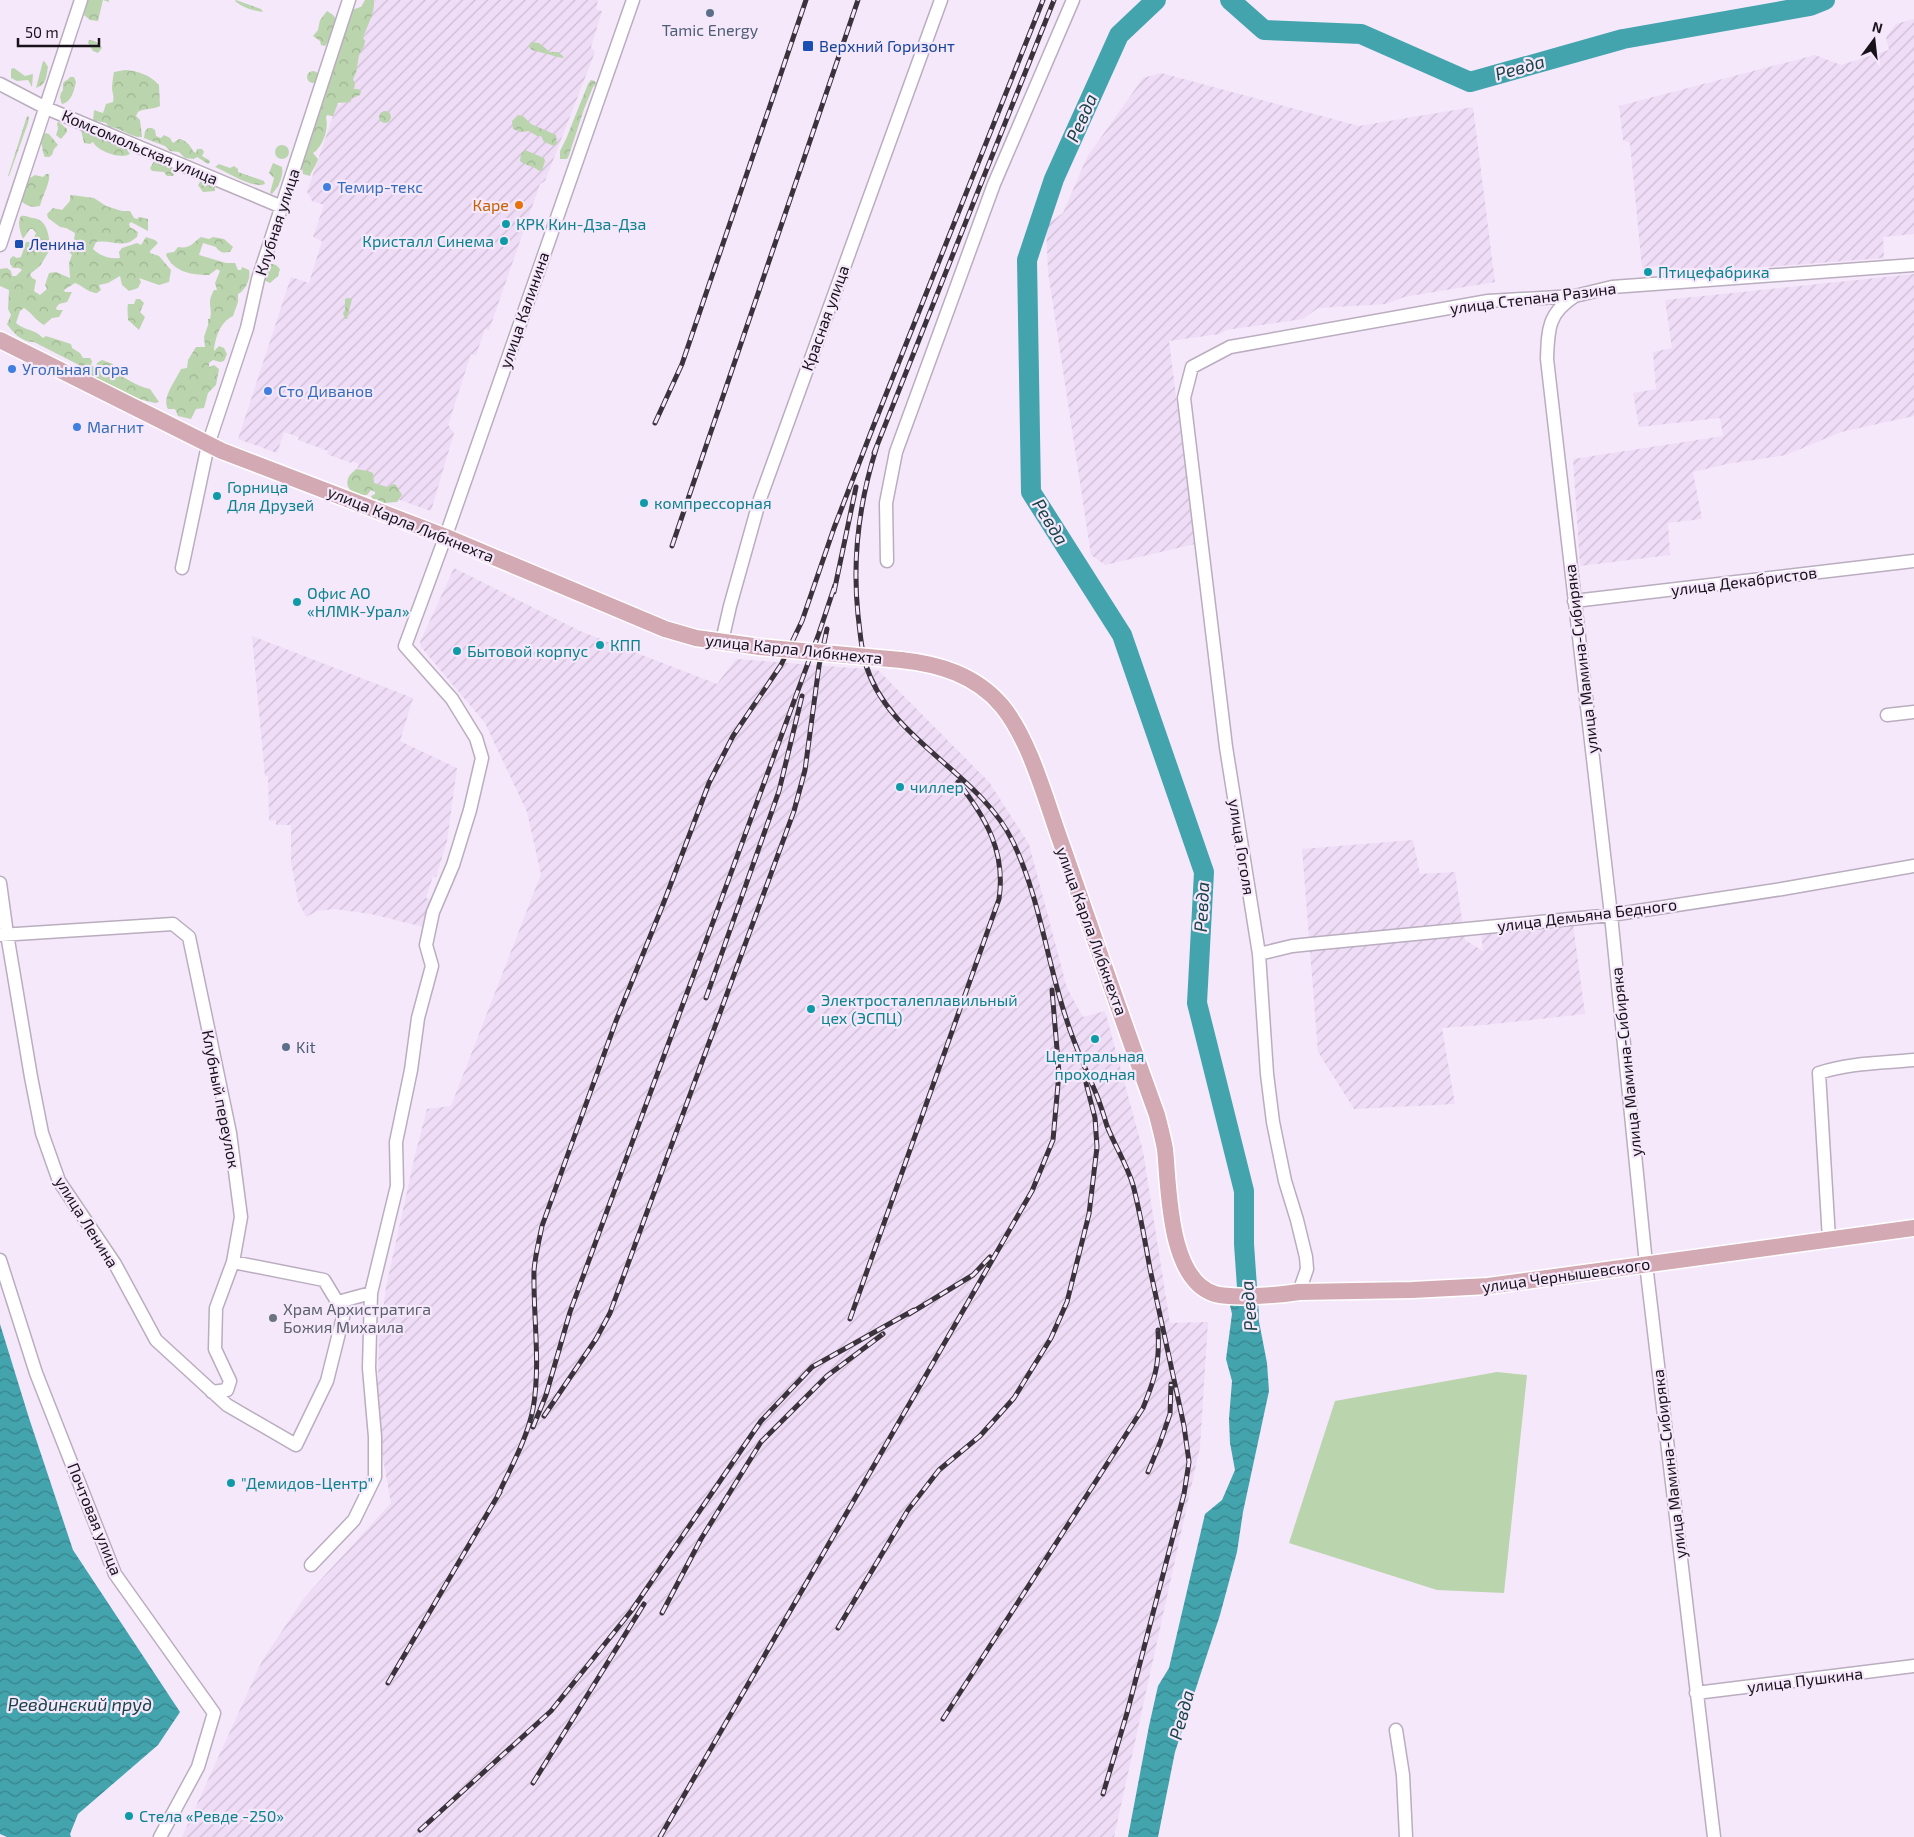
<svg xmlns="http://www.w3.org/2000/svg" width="1914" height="1837" font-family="'Exo 2',sans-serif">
	<defs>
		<pattern id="industrial-furrows" width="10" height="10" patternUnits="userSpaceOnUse" patternTransform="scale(1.25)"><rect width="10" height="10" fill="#efdcf6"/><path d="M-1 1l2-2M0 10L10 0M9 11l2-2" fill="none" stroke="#ccbcd2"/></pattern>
		<pattern id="forest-crowns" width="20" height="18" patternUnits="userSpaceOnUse" patternTransform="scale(1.25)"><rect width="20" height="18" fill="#bad4ad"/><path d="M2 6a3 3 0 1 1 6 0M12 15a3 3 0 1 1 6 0" fill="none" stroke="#9fb594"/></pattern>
		<pattern id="water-waves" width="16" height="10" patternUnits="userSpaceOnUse" patternTransform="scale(1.25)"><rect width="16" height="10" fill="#43a4ae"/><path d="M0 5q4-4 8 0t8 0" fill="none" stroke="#37848d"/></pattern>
	</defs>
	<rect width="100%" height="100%" fill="#f6e8fb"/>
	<path fill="url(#industrial-furrows)" d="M 375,0 L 598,0 L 596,9 L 602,11 L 591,47 L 595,52 L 545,181 L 540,184 L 489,330 L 485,329 L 476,355 L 471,354 L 448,425 L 454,433 L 431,511 L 352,483 L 359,464 L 352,461 L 351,463 L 327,454 L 328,451 L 298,440 L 299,437 L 284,432 L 277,453 L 238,439 L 291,277 L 309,283 L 322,241 L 313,237 L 324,205 L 312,201 L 307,192 L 337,104 L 341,105 Z
		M 1914,19 L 1914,234 L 1883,237 L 1884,258 L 1658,275 L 1657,266 L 1642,268 L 1630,143 L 1623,140 L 1619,106 L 1815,55 L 1841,65 L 1889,50 L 1886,37 L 1896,24 Z
		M 1161,73 L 1359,126 L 1473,107 L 1495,282 L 1404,297 L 1386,304 L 1318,308 L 1303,319 L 1226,330 L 1220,334 L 1169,341 L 1195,544 L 1105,565 L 1091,555 L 1048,272 L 1046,225 L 1063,213 L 1087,157 L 1143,78 Z
		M 1914,274 L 1914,416 L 1841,432 L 1786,455 L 1727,464 L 1693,472 L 1702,519 L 1668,523 L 1670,555 L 1580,566 L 1573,459 L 1723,436 L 1720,418 L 1639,427 L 1633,393 L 1656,389 L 1653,352 L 1672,348 L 1665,300 Z
		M 454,568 L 580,631 L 717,684 L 736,659 L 878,670 L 989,782 L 1029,844 L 1067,988 L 1083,1017 L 1105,1011 L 1143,1151 L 1170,1323 L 1208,1322 L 1200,1447 L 1114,1837 L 182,1837 L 262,1661 L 304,1598 L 391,1503 L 377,1425 L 379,1339 L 386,1287 L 415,1155 L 427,1109 L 451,1106 L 541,874 L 527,812 L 485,723 L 421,647 L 420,642 Z
		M 252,636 L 413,698 L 400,741 L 457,768 L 447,841 L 436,877 L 433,876 L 426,898 L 432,901 L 424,927 L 371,914 L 334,909 L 317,911 L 306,917 L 298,901 L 291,862 L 291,825 L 276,825 L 276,820 L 269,821 L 268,776 L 265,776 Z
		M 1413,840 L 1420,874 L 1455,872 L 1465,940 L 1483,951 L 1481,933 L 1573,924 L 1585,1014 L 1484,1025 L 1442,1028 L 1455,1104 L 1354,1109 L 1318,1052 L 1302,849 Z"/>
	<path fill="#bad4ad" d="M 1497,1372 L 1527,1375 L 1504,1593 L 1437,1590 L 1289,1543 L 1335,1401 Z"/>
	<path fill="url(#forest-crowns)" d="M 86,0 L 109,0 L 109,2 L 103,0 L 98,21 L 90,20 L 84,15 L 87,4 Z
		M 236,0 L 261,9 L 263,12 C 253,11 242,7 235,1 Z
		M 365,0 L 374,0 C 375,14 367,25 363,38 L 365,41 L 364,46 L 359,55 L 356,73 L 353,79 L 355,84 L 354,89 L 358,89 L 361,91 L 360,95 L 350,99 L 351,102 L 338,103 L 333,116 L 327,115 L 326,118 C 329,128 323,147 313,153 L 318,159 C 316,166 312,170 310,176 L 303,174 L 302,168 L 297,166 L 311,141 L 309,137 L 323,101 L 321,98 L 348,24 L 347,20 L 351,10 L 361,7 Z
		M 327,11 L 333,15 L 337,20 L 335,31 L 325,46 L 321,45 L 320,41 L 313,36 L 318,30 L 320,20 Z
		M 89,40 C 95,40 99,43 102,48 L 98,53 L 93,51 L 88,43 Z
		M 531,42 L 539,43 L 550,52 L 558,52 L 564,57 L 562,58 L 532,50 L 529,47 Z
		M 43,61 L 45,62 L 48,67 C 46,77 47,84 36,88 Z
		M 14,68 L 25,76 L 33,74 L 32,87 L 28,80 L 17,81 L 11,78 L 11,69 Z
		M 125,70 C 138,71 150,75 159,85 L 160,106 C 152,110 144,108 138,112 L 136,116 L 140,120 L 142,137 C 131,138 120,127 109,127 L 106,123 L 97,121 L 96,124 L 93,121 L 94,110 L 103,113 L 106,104 L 113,102 C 114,96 113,95 112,89 C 112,85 113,77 114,72 Z
		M307 77a6 6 0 1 1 12 0a6 6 0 1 1-12 0Z
		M 70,77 L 74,77 L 76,82 C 74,90 72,102 62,104 C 60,99 59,95 63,90 C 62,78 66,83 70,77 Z
		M 591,80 L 595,81 L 596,84 L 593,87 L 584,109 L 568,158 L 566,159 L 560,159 L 560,151 L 566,139 L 588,84 Z
		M379 117a6 6 0 1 1 12 0a6 6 0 1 1-12 0Z
		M 518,115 L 523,116 L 531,124 L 556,135 L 557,144 L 554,146 L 544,142 L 541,136 L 537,136 L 529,131 L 521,132 L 513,129 L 512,121 Z
		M 27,116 L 29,117 L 28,123 L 9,176 L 8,176 Z
		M 59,122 L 67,129 L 67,132 L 61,139 L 56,135 L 58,129 L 57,123 Z
		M 148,128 L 152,128 L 155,130 L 156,136 L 161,138 L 164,135 L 170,138 L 173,143 L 179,139 C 186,140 190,145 193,151 L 196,153 L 197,149 L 202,149 L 204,152 L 202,156 L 209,160 L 210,162 L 208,164 L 197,157 L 194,159 L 185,158 L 179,152 L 170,151 L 165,146 L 144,138 L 145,131 Z
		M 81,130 L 88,130 L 111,143 L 114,141 L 125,147 L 130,154 C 121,160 97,151 93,142 L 90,144 L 84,143 Z
		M 46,133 L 49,134 L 58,145 L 54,149 L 52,155 L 49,157 L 45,157 C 42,152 43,147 41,143 L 43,135 Z
		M275 152a7 7 0 1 1 14 0a7 7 0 1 1-14 0Z
		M 525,150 L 544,158 L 545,161 L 542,170 L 539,171 C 533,165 525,166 520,161 L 521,154 Z
		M 156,158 L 178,167 L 173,176 L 167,176 L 164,172 L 152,171 L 150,168 Z
		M 273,163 L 282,167 C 284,176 278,188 272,194 L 270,193 L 274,178 L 269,173 Z
		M 219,164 L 230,168 L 234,166 L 238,169 L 238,172 L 264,181 L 265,184 C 253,189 227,172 215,167 Z
		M 46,174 L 49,174 C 51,181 42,197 40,206 C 32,208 27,206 21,201 L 21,185 L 28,183 L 30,178 L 35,175 L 43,177 Z
		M 202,179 L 215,184 L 215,191 L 203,192 L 198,185 Z
		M 71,195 L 94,198 L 106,206 L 122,211 L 130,211 L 134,218 L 137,219 L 139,217 L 148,219 L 148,231 L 131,222 L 129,224 L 130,227 L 138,232 L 137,237 C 134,239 130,243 126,243 C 119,245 107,240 96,242 L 93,249 C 100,256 109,259 120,258 L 119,252 L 122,248 L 137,243 L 141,245 L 146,237 L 155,240 L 158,243 L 150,251 L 150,253 L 159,256 L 171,270 L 169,282 L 159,285 L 139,278 L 141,282 L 138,288 L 129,291 L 122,285 L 120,276 L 108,283 L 99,285 L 101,290 L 97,293 C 89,293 83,286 75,283 L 64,290 L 65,292 L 72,292 L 67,302 L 59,304 L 56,308 L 57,310 L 63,310 L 59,317 L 52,318 L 44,325 C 36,321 32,313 24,308 L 20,311 L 16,323 C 25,331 33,328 43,338 L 46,336 L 71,344 L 72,348 L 80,353 L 83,358 L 90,358 L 92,361 L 91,366 L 96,367 L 97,363 L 102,360 L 113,364 L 114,369 C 123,378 137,386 150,389 L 159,402 L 155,403 L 139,399 L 115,387 L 106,388 L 78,373 L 79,365 L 34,342 C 23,343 12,332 7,324 L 11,315 L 8,309 L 9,290 L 0,286 L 0,269 L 7,268 L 11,271 L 12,276 L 16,276 L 22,270 L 19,268 L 13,268 L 10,264 L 10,259 L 13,256 L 17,258 L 21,257 L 26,242 L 32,242 L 36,233 L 33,229 L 30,229 L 23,239 C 20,231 17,223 21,216 C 26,215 27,217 32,218 C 48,219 48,235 51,248 L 40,266 L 30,274 L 32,278 L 36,280 L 34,291 L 40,295 L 47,289 L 45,285 L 49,273 L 56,272 L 70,278 L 69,263 L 72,255 L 69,252 L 71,247 L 77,244 L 74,239 L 75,233 L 66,228 L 60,227 L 48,218 L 47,214 L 53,208 L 62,210 L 70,201 L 70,196 Z
		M 201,237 L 209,239 L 213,237 L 224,239 L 233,247 L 230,252 C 223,253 220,253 216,247 L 203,243 L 199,255 L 226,263 L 235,263 L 238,270 L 241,270 L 242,267 L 249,270 C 251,278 246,290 238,294 L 238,302 L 233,316 C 220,322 215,338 214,351 L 219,346 L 224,348 L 227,354 L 224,361 L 220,362 L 213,360 L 209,363 L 209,367 L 214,365 L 219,369 L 216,385 L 208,393 L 204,408 L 196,409 L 191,419 L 178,416 L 175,409 L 168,409 C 161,398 176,380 181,369 L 187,368 L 188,360 L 196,347 L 205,347 L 204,337 L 208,325 L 208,319 L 210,319 C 213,308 206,304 214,290 L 217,290 L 215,283 L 220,271 L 217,269 L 209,275 C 191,275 174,272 166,255 L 167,253 L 174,252 L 178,247 C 191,249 192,243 201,237 Z
		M 269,263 L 276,265 L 280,269 L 278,276 L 270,283 L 264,280 Z
		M 348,298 L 352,299 L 347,319 L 345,319 L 343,313 L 345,310 L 345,299 Z
		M 136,299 L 140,299 L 144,303 L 140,312 L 145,317 L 139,330 L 128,320 C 128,317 127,307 128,304 L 134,304 Z
		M 356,469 L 368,471 L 373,473 L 374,483 L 387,487 L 394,484 L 396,485 L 402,495 L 397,502 L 384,503 L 376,499 L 373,500 L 371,496 L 375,494 L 375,492 L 371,490 L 367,495 C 358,496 344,491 348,479 C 349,474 353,473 356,469 Z"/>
	<path fill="url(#water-waves)" d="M 1229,1301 L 1255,1301 L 1267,1363 L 1269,1391 L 1243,1512 L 1237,1552 L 1220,1615 L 1175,1752 L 1158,1837 L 1128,1837 L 1149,1726 L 1158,1686 L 1169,1668 L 1205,1514 L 1222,1500 L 1235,1470 L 1230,1443 L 1229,1419 L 1232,1381 L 1226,1359 L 1232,1314 Z
		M 0,1324 L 29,1418 L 73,1550 L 180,1712 L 158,1745 L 78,1814 L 70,1834 L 71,1837 L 7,1837 L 0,1834 Z"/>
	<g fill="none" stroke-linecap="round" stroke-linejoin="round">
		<path stroke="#43a4ae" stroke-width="20" d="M 1156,0 L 1119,35 L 1054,179 L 1027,260 L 1031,492 L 1122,635 L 1204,872 L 1197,1003 L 1244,1191 L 1244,1244 L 1249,1316
			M 1230,0 L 1264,30 L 1361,34 L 1470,82 L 1623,39 L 1810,6 L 1825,0"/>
		<g stroke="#baadbf" stroke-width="15">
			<path id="minor" d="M 0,84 L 46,108 L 282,207
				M 0,245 L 81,0
				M 1575,296 C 1548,313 1548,329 1547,359 L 1611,915 L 1646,1264 L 1714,1837
				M 887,561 L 886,503 L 896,452 L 994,184 L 1073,0
				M 182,568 L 208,445 L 247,328 L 258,279 L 349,0
				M 1574,601 L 1914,561
				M 722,641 L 730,606 L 760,499 L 941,0
				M 1887,715 L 1914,712
				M 0,883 L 7,934 L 31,1077 L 42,1133 L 59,1181 L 115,1264 L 156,1340 L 227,1405 L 296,1445 L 327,1381 L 344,1313 L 324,1280 L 233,1262
				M 0,935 L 173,924 L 189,937 L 230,1133 L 241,1217 L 233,1262 L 216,1308 L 215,1349 L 230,1381 L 227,1390 L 212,1392
				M 1259,954 L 1292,946 L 1311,944 L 1611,915 L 1782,889 L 1914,866
				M 1829,1239 L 1819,1073 C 1849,1063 1882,1063 1914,1060
				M 0,1260 L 36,1373 L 115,1574 L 214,1713 L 198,1767 L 160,1837
				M 1299,1292 L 1307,1269 L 1306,1257 L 1297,1220 L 1285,1181 L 1273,1122 L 1267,1074 L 1259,954 L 1226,747 L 1184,398 L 1192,367 L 1230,347 L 1488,301 L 1575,296 L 1612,287 L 1914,265
				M 338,1302 L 371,1293
				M 311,1565 L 354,1520 L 375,1477 L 375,1437 L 369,1368 L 371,1293 L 397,1186 L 396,1142 L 411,1070 L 418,1018 L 432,966 L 426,945 L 433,912 L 453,865 L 470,810 L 482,758 L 476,738 L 452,699 L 405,646 L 450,524 L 633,0
				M 1696,1693 L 1914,1666
				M 1396,1730 L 1403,1775 L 1406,1837"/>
		</g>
		<g stroke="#fff" stroke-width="19">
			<path id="major" d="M 0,340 L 222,451 L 446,537 L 665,629 L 696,638 L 760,647
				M 901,660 C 939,664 976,675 1002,706 C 1031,741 1047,805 1063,848 C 1094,937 1125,1027 1157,1115 C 1160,1127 1163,1138 1165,1149 C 1169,1187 1168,1280 1215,1294 C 1234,1299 1280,1295 1299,1292 L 1412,1290 L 1488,1286 L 1914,1228"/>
		</g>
		<use href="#minor" stroke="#fff" stroke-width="12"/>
		<use href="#major" stroke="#d3a9b4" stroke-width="16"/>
		<g stroke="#3a333c" stroke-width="5">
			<path id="rail" d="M 655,423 L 682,364 L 806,0
				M 877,446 C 859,502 852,557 858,615 C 860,631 861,647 865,662 C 887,740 979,771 1013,842 C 1040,898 1047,963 1067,1021 C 1075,1047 1087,1071 1097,1096 C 1101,1106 1104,1116 1107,1126 C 1115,1146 1127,1165 1133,1185 C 1140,1212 1145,1241 1150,1269 C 1161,1321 1173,1373 1184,1426 L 1189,1462 L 1184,1494 L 1127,1713 L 1103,1794
				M 874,453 L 1054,0
				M 672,546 L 858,0
				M 834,592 L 856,487
				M 706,998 L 779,791 L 802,696
				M 909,1314 L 973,1275 L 990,1257
				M 850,1319 L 999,899 C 1006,852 986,818 958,782
				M 544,1416 L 596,1339 L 610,1313 L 794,811 L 805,770 L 819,666 L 827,629
				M 533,1427 L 546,1395 L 570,1312 L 819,633 L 835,585
				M 1148,1472 L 1160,1443 L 1170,1414 L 1171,1384
				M 497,1497 C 510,1469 527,1439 533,1409 C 541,1364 533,1317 534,1271 C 535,1256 539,1241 542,1226 L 616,1021 L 664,902 L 709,783 L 733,736 L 781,665 L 802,621 L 834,528 L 873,427 L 1043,0
				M 662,1613 L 701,1539 L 761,1442 L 827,1376 L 883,1334
				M 838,1628 L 908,1510 L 939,1470 L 980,1436 L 1014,1398 L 1051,1338 L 1067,1302 L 1089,1214 L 1097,1147 L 1095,1118 L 1086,1083
				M 388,1683 L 500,1492
				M 943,1719 L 1143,1408 C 1155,1378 1160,1364 1158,1330
				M 533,1783 L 644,1604
				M 420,1830 L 551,1711 L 632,1610 L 761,1421 L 812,1367 L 914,1310
				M 660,1837 L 1032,1191 L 1053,1140 L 1059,1073 L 1052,990"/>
		</g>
		<use href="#rail" stroke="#f6e8fb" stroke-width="3" stroke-dasharray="9" stroke-linecap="butt"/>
		<g stroke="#fff" stroke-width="19" stroke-linecap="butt">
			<path id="major-bridge" d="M 760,647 L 901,660"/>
		</g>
		<use href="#major-bridge" stroke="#d3a9b4" stroke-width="16"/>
	</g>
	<g fill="#5c6f8a" stroke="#f6e8fb" stroke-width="2">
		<circle cx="710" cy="13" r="5"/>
		<circle cx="286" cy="1047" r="5"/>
	</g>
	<g fill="#1a4fb4" stroke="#f6e8fb" stroke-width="2">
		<rect x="802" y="40" width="12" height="12" rx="2.5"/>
		<rect x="14" y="239" width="10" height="10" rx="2.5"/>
	</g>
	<g fill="#3f7fe0" stroke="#f6e8fb" stroke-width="2">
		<circle cx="327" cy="187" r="5"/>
		<circle cx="12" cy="369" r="5"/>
		<circle cx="268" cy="391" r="5"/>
		<circle cx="77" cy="427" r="5"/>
	</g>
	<circle fill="#e8710a" stroke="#f6e8fb" stroke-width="2" cx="519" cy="205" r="5"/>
	<g fill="#0f9aa8" stroke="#f6e8fb" stroke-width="2">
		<circle cx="506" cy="224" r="5"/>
		<circle cx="504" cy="241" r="5"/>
		<circle cx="1648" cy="272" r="5"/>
		<circle cx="217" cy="496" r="5"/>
		<circle cx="644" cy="503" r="5"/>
		<circle cx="297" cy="602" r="5"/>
		<circle cx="600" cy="645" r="5"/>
		<circle cx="457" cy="651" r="5"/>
		<circle cx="900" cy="787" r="5"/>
		<circle cx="811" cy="1009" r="5"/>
		<circle cx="1095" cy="1039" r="5"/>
		<circle cx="231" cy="1483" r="5"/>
		<circle cx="129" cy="1816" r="5"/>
	</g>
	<circle fill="#6b7280" stroke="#f6e8fb" stroke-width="2" cx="273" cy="1318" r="5"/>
	<g text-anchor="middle" stroke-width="4.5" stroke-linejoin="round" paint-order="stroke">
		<g font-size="16" fill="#4e5e75" stroke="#f6e8fb">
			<text x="710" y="36">Tamic Energy</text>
			<text x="296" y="1053" text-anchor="start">Kit</text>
		</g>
		<g font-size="16" fill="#164399" stroke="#f6e8fb" text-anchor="start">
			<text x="819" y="52">Верхний Горизонт</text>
			<text x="29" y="250">Ленина</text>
		</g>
		<g font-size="16" fill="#18131a" stroke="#f6e8fb">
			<text transform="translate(140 147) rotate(23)" y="6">Комсомольская улица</text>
			<text transform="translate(277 222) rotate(-72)" y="6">Клубная улица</text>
			<text transform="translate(1533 298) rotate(-7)" y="6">улица Степана Разина</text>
			<text transform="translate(524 310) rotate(-71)" y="6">улица Калинина</text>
			<text transform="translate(825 318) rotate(-70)" y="6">Красная улица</text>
			<text transform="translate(411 524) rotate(22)" y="6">улица Карла Либкнехта</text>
			<text transform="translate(1744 581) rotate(-7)" y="6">улица Декабристов</text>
			<text transform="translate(794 649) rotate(6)" y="6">улица Карла Либкнехта</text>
			<text transform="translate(1581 659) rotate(-97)" y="6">улица Мамина-Сибиряка</text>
			<text transform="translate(1242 847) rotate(81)" y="6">улица Гоголя</text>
			<text transform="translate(1587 915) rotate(-7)" y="6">улица Демьяна Бедного</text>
			<text transform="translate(1092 931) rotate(70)" y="6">улица Карла Либкнехта</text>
			<text transform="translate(1626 1062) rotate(-96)" y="6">улица Мамина-Сибиряка</text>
			<text transform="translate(221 1099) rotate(79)" y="6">Клубный переулок</text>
			<text transform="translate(87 1222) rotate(58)" y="6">улица Ленина</text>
			<text transform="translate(1566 1275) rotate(-8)" y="6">улица Чернышевского</text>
			<text transform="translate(1669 1464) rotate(-97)" y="6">улица Мамина-Сибиряка</text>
			<text transform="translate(95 1519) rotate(68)" y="6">Почтовая улица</text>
			<text transform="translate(1805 1680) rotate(-7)" y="6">улица Пушкина</text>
		</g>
		<g font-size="16" fill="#366cbe" stroke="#f6e8fb" text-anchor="start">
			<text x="337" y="193">Темир-текс</text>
			<text x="22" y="375">Угольная гора</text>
			<text x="278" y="397">Сто Диванов</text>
			<text x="87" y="433">Магнит</text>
		</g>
		<g font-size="16" fill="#c56008" stroke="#f6e8fb" text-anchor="end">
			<text x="509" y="211">Каре</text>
		</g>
		<g font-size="16" fill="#0d838f" stroke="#f6e8fb" text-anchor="start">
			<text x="516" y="230">КРК Кин-Дза-Дза</text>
			<text x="494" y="247" text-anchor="end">Кристалл Синема</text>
			<text x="1658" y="278">Птицефабрика</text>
			<text x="227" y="493">Горница<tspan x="227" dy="18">Для Друзей</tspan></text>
			<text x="654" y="509">компрессорная</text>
			<text x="307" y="599">Офис АО<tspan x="307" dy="18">«НЛМК-Урал»</tspan></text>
			<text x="610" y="651">КПП</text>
			<text x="467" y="657">Бытовой корпус</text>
			<text x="910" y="793">чиллер</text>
			<text x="821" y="1006">Электросталеплавильный<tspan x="821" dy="18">цех (ЭСПЦ)</tspan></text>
			<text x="1095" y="1062" text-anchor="middle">Центральная<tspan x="1095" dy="18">проходная</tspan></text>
			<text x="241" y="1489">"Демидов-Центр"</text>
			<text x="139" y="1822">Стела «Ревде -250»</text>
		</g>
		<g font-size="16" fill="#5b616d" stroke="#f6e8fb" text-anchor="start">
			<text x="283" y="1315">Храм Архистратига<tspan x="283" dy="18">Божия Михаила</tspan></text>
		</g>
		<g font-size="18" font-style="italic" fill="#184348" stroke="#f6e8fb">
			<text transform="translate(1520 68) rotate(-16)" y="6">Ревда</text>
			<text transform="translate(1082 118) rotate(-66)" y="6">Ревда</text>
			<text transform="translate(1050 522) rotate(58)" y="6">Ревда</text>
			<text transform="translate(1202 907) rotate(-87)" y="6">Ревда</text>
			<text transform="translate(1249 1306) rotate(-95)" y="6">Ревда</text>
			<text x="80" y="1711">Ревдинский пруд</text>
			<text transform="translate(1182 1715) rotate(-75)" y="6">Ревда</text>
		</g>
	</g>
	<g transform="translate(1874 40) rotate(15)" stroke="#f6e8fb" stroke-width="4" paint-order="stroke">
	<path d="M0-4L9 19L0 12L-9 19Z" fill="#18131a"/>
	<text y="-8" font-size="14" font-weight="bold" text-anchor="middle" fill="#18131a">N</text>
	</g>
	<path d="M18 38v8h81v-8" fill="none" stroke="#18131a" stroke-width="2.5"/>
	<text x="25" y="38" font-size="15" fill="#18131a" stroke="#f6e8fb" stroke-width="4" paint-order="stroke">50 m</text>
</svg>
